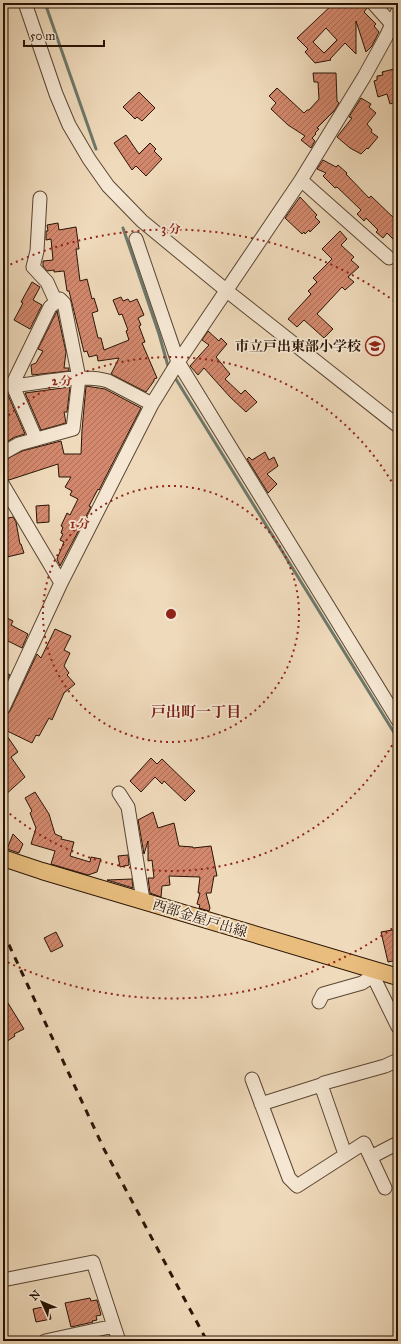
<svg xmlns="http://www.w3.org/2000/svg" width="401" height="1344" font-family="'IM FELL Great Primer','Noto Serif JP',serif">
	<defs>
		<pattern id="building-hatch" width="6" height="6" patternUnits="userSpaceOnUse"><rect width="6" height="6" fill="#d3886d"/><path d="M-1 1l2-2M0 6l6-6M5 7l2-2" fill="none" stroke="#ab6e58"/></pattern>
	</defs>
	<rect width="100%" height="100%" fill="#efdabb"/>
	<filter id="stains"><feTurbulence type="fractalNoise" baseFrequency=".005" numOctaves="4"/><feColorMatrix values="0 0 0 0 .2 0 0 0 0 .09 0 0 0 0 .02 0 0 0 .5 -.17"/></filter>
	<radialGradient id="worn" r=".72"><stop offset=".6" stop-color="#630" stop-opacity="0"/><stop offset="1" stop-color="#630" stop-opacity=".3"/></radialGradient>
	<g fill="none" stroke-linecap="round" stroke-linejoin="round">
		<path stroke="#6d786b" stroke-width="3" d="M 45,3 L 96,149
			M 123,228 L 159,334 L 168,366 L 170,369
			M 174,376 L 398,739"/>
	</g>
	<path fill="url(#building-hatch)" stroke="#291405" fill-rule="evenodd" d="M 334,3 L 361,3 L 367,8 L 364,12 L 376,24 L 374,26 L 379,32 L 372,46 L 366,52 L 356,21 L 356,54 L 345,43 L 330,59 L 331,60 L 315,63 L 305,52 L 308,49 L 297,38 ZM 326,28 L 337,40 L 324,53 L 313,42 Z
		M 398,68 L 398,101 L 390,104 L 387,94 L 378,97 L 374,81 L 377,80 L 377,76 L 383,75 L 382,72 Z
		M 313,73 L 336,73 L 337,101 L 339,103 L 334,111 L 317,128 L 319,129 L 315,133 L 316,134 L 312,138 L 315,141 L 311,148 L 301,140 L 305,136 L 288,125 L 271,109 L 276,103 L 269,96 L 277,88 L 304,113 L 307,110 L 309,110 L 319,99 L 318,82 L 314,82 Z
		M 139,92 L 155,108 L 142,121 L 137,117 L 135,119 L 123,107 Z
		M 361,98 L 371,104 L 369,107 L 376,113 L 367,124 L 372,130 L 371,132 L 378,137 L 368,149 L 367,148 L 361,154 L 350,148 L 337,137 L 352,118 L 349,117 Z
		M 126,135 L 139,154 L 150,143 L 156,149 L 154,151 L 162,159 L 146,176 L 136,166 L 132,170 L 114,143 Z
		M 323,160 L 336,167 L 338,165 L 347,173 L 346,174 L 369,198 L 371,196 L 398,222 L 398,244 L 387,233 L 383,238 L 376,232 L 378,230 L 366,218 L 364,221 L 357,214 L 361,210 L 337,187 L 335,188 L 323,176 L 326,173 L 317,169 Z
		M 300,197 L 317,215 L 315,217 L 320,222 L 310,232 L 309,230 L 305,234 L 304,232 L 302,234 L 285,218 Z
		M 58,223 L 59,230 L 76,227 L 79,249 L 76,249 L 80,281 L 87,279 L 92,299 L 94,298 L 98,311 L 92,313 L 98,338 L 101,338 L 104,350 L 129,340 L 126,331 L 128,330 L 122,314 L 119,315 L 113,300 L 121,297 L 123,301 L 128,299 L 130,302 L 137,299 L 144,315 L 138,318 L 141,325 L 139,326 L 145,342 L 142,343 L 157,378 L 154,379 L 154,381 L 146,392 L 111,374 L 119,358 L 98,361 L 97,355 L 89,357 L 87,351 L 84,352 L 69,291 L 67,291 L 64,271 L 54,272 L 54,270 L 47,271 L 43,266 L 43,261 L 53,260 L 51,239 L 46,240 L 46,231 L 48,231 L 47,225 Z
		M 340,231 L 347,239 L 341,245 L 354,257 L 351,260 L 359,267 L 348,277 L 354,282 L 345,290 L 342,287 L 317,314 L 333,329 L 324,338 L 304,320 L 297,327 L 288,319 L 311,294 L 308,291 L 317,282 L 313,278 L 332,259 L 322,249 Z
		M 32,282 L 40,287 L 33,300 L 42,305 L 30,329 L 14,320 L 23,303 L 21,302 Z
		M 57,311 L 66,352 L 64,368 L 69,368 L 69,371 L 32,375 L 31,365 L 36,363 L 43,351 L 38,349 Z
		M 208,331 L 219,341 L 221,338 L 227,344 L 216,357 L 230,374 L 225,379 L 241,394 L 245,390 L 257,402 L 246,412 L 230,397 L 204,368 L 198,375 L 190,366 L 209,345 L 202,340 Z
		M 86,386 L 105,389 L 141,408 L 99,490 L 98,489 L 89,506 L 91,507 L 60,566 L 57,559 L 64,542 L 60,540 L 63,534 L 61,533 L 63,527 L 61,526 L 67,513 L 70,515 L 78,499 L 70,495 L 72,491 L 65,487 L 71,477 L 59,477 L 58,464 L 9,480 L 3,476 L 3,461 L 22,451 L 61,441 L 64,454 L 81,454 L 82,430 Z
		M 70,387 L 67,412 L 64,412 L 66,423 L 41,430 L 25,393 Z
		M 8,395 L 25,434 L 15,437 L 3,444 L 3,396 Z
		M 265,452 L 269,460 L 274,457 L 278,466 L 267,474 L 277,484 L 268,493 L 247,459 L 249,457 L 252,460 Z
		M 49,505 L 49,522 L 37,523 L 36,506 Z
		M 13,517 L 16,522 L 20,544 L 21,544 L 24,553 L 3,558 L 3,519 Z
		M 3,616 L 13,621 L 11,625 L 28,634 L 22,648 L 4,639 L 3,642 Z
		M 55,629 L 71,636 L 64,650 L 70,653 L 64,666 L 69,673 L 67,675 L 75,684 L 64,693 L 52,720 L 49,718 L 39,736 L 36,735 L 32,743 L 3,729 L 3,716 L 7,715 L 10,711 L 37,654 L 41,658 Z
		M 3,671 L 10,675 L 3,689 Z
		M 3,730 L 18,752 L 11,757 L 25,777 L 3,797 Z
		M 151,758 L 157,764 L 162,759 L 195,791 L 185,801 L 164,781 L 162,784 L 155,777 L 141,792 L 130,781 Z
		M 35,792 L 49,814 L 55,834 L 62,837 L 61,839 L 74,842 L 70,856 L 90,862 L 91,857 L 101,859 L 97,872 L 88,875 L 51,864 L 55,851 L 31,844 L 36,828 L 30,813 L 32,811 L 25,798 Z
		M 153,812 L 158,828 L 174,823 L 179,846 L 193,847 L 193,848 L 211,846 L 217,876 L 214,876 L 211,893 L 206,893 L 210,908 L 209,911 L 199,908 L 200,905 L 197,904 L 200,893 L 198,893 L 200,877 L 169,876 L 170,885 L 162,886 L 161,897 L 150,893 L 148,878 L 154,878 L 152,860 L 148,861 L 148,841 L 144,854 L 138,820 Z
		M 13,834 L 23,844 L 19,853 L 7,849 Z
		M 128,855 L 129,865 L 120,867 L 118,856 Z
		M 132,879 L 133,888 L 107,880 Z
		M 398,929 L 398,960 L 388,962 L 381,932 Z
		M 56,932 L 63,946 L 51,952 L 44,938 Z
		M 3,995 L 24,1029 L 14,1034 L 15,1036 L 3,1044 Z
		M 90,1298 L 91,1301 L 97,1300 L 101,1315 L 96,1316 L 97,1320 L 92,1321 L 93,1322 L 71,1327 L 65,1303 Z
		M 48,1306 L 51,1319 L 36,1322 L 33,1309 Z"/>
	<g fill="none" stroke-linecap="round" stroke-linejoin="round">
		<g stroke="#5a4632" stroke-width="15">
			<path id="minor" d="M 25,3 L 56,94 L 69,125 L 89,159 L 108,186 L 142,221 L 227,291 L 398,426
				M 373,3 L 397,30
				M 301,180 L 389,258
				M 40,198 L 37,251 L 33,267 L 47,282 L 56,302
				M 136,239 L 178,362 L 398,720
				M 13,386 C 40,383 83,373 108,381 L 152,404
				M 3,453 L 19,444 L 73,429 L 79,378 L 64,303 L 60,299 L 50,307 L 14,381 L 13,386 L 36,439
				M 3,485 L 61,583
				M 3,708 L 61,583 L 152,404 L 178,362 L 301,180 L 364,77 L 386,37 L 398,11
				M 119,793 L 128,807 L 143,900
				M 375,970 L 373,976 L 398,1027
				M 319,1002 L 323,994 L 362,983 L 373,976
				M 252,1079 L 289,1178 L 297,1186 L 364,1143 L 385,1188
				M 321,1085 L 324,1083 L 385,1066 L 398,1060
				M 261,1104 L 321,1085 L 345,1154
				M 371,1157 L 398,1143
				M 3,1280 L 93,1262 L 114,1326 L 45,1341
				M 114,1326 L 119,1341"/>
		</g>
		<g stroke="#291405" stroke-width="18">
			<path id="major" d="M 3,858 L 42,871 L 398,977"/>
		</g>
		<use href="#minor" stroke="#f5e7d3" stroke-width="13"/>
		<use href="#major" stroke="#e8bd7e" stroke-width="16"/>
		<path stroke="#291405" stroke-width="3" stroke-dasharray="7 7" stroke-linecap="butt" d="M 3,932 L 104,1149 L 207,1341"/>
	</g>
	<g fill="none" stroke="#8f2418" stroke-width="2" stroke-dasharray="2 4">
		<circle cx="171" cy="614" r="128"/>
		<path d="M398 735A257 257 0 0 1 4 809M4 419A257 257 0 0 1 398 493"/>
		<path d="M397 925A385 385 0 0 1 5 961M5 267A385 385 0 0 1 397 303"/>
	</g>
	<defs>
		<g id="school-ring" transform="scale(1)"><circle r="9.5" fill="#f5e7d3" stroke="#8f2418" stroke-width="1.5"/><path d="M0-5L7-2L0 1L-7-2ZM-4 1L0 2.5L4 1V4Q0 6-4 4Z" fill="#8f2418"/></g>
	</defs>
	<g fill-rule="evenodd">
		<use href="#school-ring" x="375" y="346"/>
	</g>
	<g text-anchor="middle" stroke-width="3.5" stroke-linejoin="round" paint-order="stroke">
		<g font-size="14" font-weight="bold" fill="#291405" stroke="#f5e7d3" text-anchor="end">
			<text x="361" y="351">市立戸出東部小学校</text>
		</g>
		<g font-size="14" fill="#291405" stroke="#f5e7d3">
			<text transform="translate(200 918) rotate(17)" y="5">西部金屋戸出線</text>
		</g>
		<g font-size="15" font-weight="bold" fill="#7a1f14" stroke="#f5e7d3">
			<text x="196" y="717">戸出町一丁目</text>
		</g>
	</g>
	<circle cx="171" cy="614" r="6" fill="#8f2418" stroke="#f5e7d3" stroke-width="2"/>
	<g font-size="12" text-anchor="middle" font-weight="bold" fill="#8f2418" stroke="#f5e7d3" stroke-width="3.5" stroke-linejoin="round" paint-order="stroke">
		<text x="171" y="233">3 分</text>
		<text x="62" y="385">2 分</text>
		<text x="80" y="528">1 分</text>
	</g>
	<rect width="401" height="1344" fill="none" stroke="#efdabb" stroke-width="16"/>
	<rect x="4" y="4" width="393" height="1336" fill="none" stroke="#291405" stroke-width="2"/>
	<rect x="8" y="8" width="385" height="1328" fill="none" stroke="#291405"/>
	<g transform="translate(42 1302) rotate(314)" stroke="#f5e7d3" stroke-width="3" paint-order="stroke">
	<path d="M0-3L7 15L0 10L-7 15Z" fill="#291405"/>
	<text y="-6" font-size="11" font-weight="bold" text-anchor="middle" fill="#291405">N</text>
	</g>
	<path d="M24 40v6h80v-6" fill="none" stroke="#291405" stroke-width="2"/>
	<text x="30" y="40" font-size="12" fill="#291405" stroke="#f5e7d3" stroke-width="3" paint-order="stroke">50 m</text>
	<rect width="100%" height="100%" filter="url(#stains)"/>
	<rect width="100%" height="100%" fill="url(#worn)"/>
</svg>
